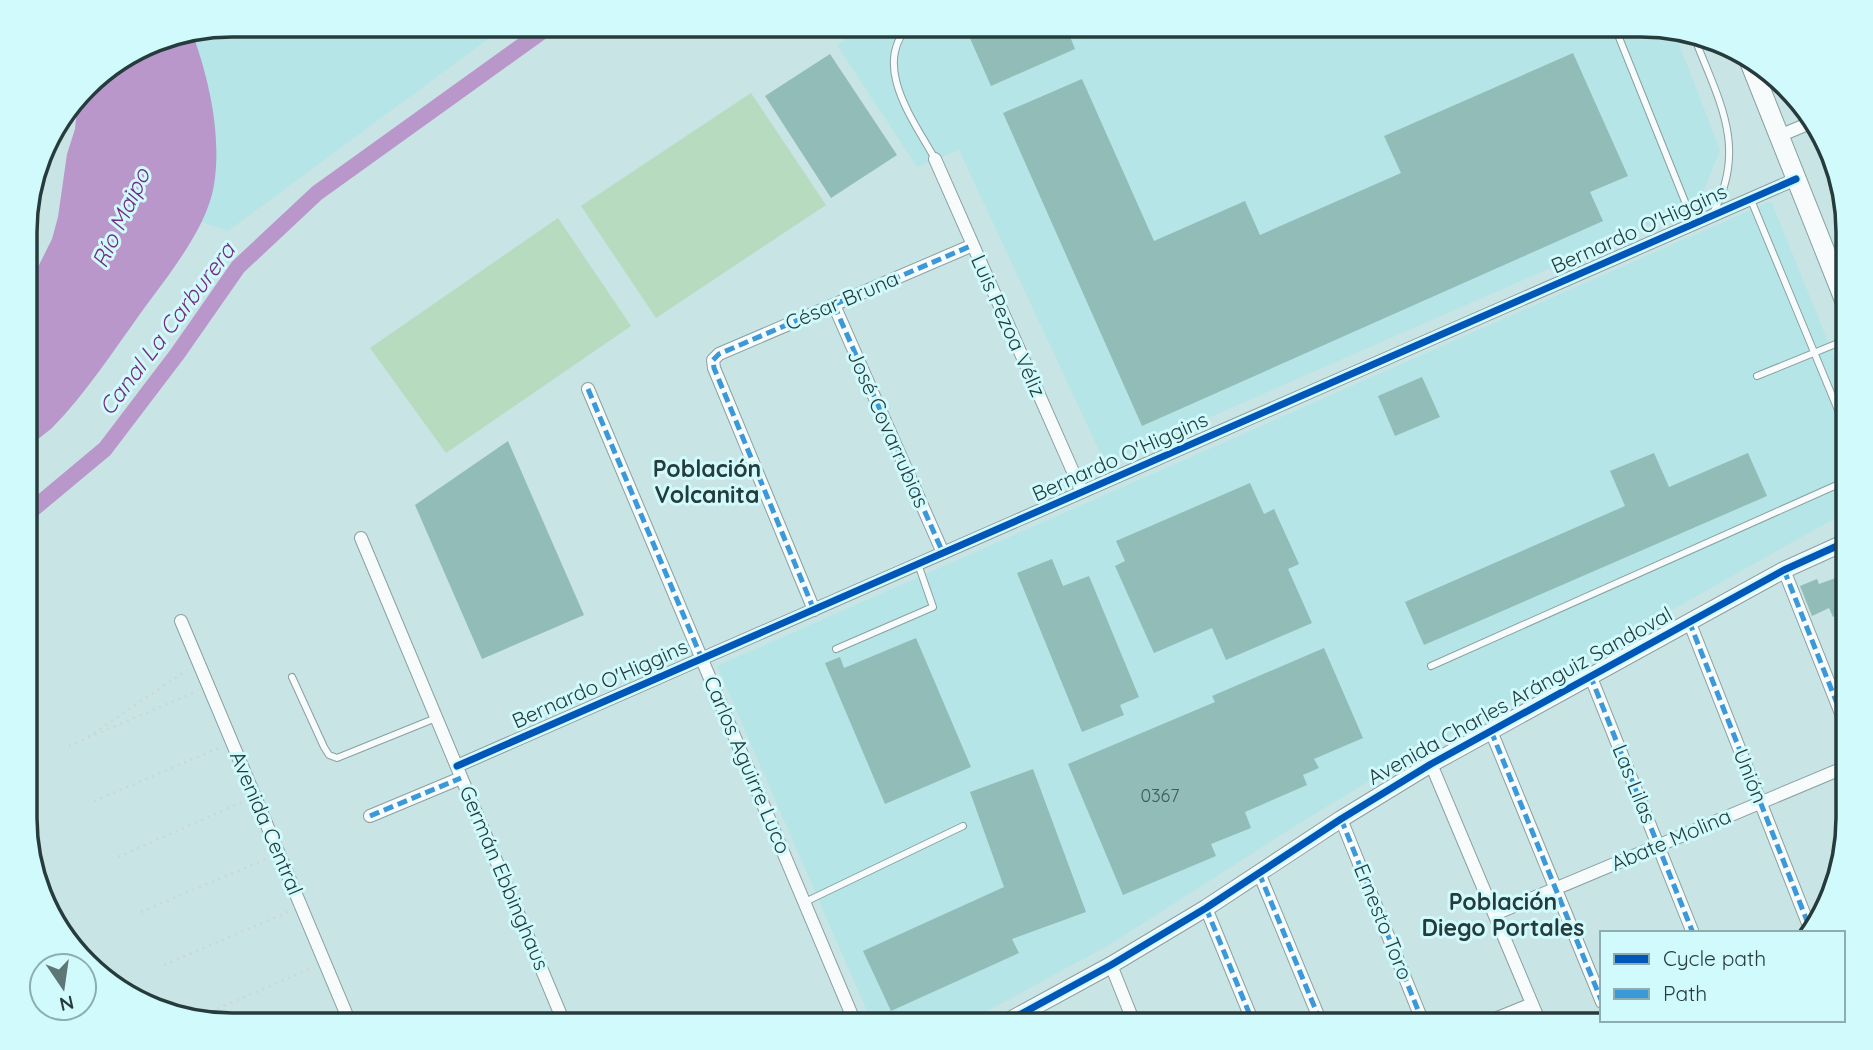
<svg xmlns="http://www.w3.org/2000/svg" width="1873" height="1050" font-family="Quicksand,sans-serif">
	<rect width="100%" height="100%" fill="#c8e4e5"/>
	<path fill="#b5e5e7" d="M 232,25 L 507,25 L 228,231 L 201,222 L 214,186 L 216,153 L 212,109 L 200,56 L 192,32 Z
		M 868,25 L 1641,25 L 1675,34 L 1720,150 L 1699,203 L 1105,463 L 959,150 L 917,167 L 837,45 Z
		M 1771,201 L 1848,391 L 1848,511 L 1392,767 L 1292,828 L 1109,945 L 962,1025 L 873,1025 L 717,666 Z"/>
	<path fill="#b6dbbe" d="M 751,93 L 826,205 L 656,318 L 581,206 Z
		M 558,218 L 631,326 L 446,453 L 370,348 Z"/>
	<path fill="#b997ca" d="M 192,32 C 209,79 222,135 214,185 C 207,229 166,278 140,314 C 112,353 86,393 52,428 C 44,435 35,441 26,447 L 26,291 L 52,239 L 58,217 L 67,154 L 75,129 L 78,99 L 95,76 L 153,40 Z"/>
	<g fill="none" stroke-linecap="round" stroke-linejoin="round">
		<path stroke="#b997ca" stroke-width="16" d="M 26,515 L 105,449 L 178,353 L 238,267 L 317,193 L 551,25"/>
	</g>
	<path fill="#92bcb8" d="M 996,24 L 1065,24 L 1075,49 L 991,86 L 969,36 Z
		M 1573,53 L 1628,176 L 1590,192 L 1603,221 L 1142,426 L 1003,113 L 1082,79 L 1154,241 L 1245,201 L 1260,235 L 1401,173 L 1384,136 Z
		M 830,54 L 897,155 L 831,198 L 765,96 Z
		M 1422,377 L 1440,417 L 1395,436 L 1378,396 Z
		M 508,441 L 584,615 L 482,659 L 415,505 Z
		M 1654,453 L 1669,487 L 1748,453 L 1767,496 L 1424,645 L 1405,602 L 1625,506 L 1610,471 Z
		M 1250,483 L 1264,514 L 1274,509 L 1299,564 L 1288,569 L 1312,623 L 1226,660 L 1212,628 L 1154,653 L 1115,566 L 1125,561 L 1116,541 Z
		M 1052,559 L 1063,586 L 1089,576 L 1139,697 L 1120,705 L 1124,715 L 1082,732 L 1017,573 Z
		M 1841,576 L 1848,594 L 1848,612 L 1833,617 L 1829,608 L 1812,616 L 1800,586 L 1817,579 L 1819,584 Z
		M 916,638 L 971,767 L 885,804 L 825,663 L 840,657 L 844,668 Z
		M 1324,648 L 1363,738 L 1314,759 L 1319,768 L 1303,775 L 1307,785 L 1245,812 L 1251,828 L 1211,844 L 1216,856 L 1123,895 L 1068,764 L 1215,702 L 1212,696 Z
		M 1033,769 L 1086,912 L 1012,939 L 1019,953 L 891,1011 L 863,951 L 1004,887 L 970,792 Z"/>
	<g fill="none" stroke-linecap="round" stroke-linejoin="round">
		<g stroke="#8aa0a1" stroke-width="8">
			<path id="service" d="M 910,25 C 870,64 914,121 935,159
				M 1614,25 L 1694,224
				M 1695,39 C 1719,101 1748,148 1713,213
				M 1751,200 L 1848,434
				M 1757,376 L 1848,339
				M 836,649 L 933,607 L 918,564
				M 1431,666 L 1848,480
				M 292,677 L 324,747 L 329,755 L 337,758 L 436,718
				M 805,902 L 963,826"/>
		</g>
		<g stroke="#8aa0a1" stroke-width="14">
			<path id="minor" d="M 1779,136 L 1815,121
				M 935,159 L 1082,492
				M 834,305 L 943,553
				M 588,389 L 856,1025
				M 361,538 L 565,1025
				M 1784,570 L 1848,731
				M 814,610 L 714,368 L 713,360 L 719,354 L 973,245
				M 181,621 L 351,1025
				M 1689,621 L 1811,931
				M 1590,675 L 1693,933
				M 1491,731 L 1602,1002
				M 1431,764 L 1541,1025
				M 457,766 L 1796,179
				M 370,816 L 461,778
				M 1341,819 L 1424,1025
				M 1259,873 L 1322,1025
				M 1206,908 L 1254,1025
				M 1495,914 L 1848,766
				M 1111,965 L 1135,1025
				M 1609,1020 L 1611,1025
				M 1480,1025 L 1532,1004"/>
		</g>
		<g stroke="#8aa0a1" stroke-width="18">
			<path id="tertiary" d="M 1001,1025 L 1111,965 L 1206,908 L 1341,819 L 1431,764 L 1784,570 L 1848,541"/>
		</g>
		<g stroke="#8aa0a1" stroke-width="21">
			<path id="primary" d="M 1747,55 L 1848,309"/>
		</g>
		<path stroke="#cdd6d7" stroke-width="2.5" stroke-dasharray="2 5" stroke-linecap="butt" d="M 88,737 L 187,670
			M 69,746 L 195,692
			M 94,801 L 219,748
			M 118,857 L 242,802
			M 141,912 L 266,859
			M 164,965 L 288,912
			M 198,1017 L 312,968"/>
		<use href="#service" stroke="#f7fbfb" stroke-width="6"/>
		<use href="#minor" stroke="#f7fbfb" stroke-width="12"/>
		<use href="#tertiary" stroke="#f7fbfb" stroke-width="16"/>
		<use href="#primary" stroke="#f7fbfb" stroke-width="19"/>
		<path stroke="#3b98d9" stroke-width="5" stroke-dasharray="10 5" stroke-linecap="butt" d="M 834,305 L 943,553
			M 588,389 L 702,659
			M 1784,570 L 1848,731
			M 814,610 L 714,368 L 713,360 L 719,354 L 973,245
			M 1689,621 L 1811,931
			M 1590,675 L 1693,933
			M 1491,731 L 1602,1002
			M 370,816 L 461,778
			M 1341,819 L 1424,1025
			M 1259,873 L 1322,1025
			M 1206,908 L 1254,1025
			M 1609,1020 L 1611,1025"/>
		<g stroke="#d1fafd" stroke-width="11">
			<path id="cycleway" d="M 457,766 L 1796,179
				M 1001,1025 L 1111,965 L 1206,908 L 1341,819 L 1431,764 L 1784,570 L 1848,541"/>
		</g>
		<use href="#cycleway" stroke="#0057b8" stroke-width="7"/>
	</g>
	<g text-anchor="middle" stroke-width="6" stroke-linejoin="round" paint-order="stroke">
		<g font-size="18" fill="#415b5b">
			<text x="1160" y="802">0367</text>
		</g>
		<g font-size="21" fill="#263b3c" stroke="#d1fafd">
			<text transform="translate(1639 229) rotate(-24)" y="7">Bernardo O'Higgins</text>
			<text transform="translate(842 301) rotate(-23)" y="7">César Bruna</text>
			<text transform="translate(1008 326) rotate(66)" y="7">Luis Pezoa Véliz</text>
			<text transform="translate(888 429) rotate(66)" y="7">José Covarrubias</text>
			<text transform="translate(1120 457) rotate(-24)" y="7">Bernardo O'Higgins</text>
			<text transform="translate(600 684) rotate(-24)" y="7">Bernardo O'Higgins</text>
			<text transform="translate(1520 696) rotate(-29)" y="7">Avenida Charles Aránguiz Sandoval</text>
			<text transform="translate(747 765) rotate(67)" y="7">Carlos Aguirre Luco</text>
			<text transform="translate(1750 776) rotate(68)" y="7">Unión</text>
			<text transform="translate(1634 784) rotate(68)" y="7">Las Lilas</text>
			<text transform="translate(266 823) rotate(67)" y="7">Avenida Central</text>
			<text transform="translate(1671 840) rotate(-23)" y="7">Abate Molina</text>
			<text transform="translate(504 878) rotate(67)" y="7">Germán Ebbinghaus</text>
			<text transform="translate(1383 922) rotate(68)" y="7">Ernesto Toro</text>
		</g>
		<g font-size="23" font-style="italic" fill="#752a84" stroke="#d1fafd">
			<text transform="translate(121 218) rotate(-65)" y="8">Río Maipo</text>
			<text transform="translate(167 329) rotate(-53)" y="8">Canal La Carburera</text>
		</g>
		<g font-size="23" font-weight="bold" fill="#263b3c" stroke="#d1fafd">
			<text x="707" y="477">Población<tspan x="707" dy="26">Volcanita</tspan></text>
			<text x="1503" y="910">Población<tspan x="1503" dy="26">Diego Portales</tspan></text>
		</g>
	</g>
	<path d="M0 0H1873V1050H0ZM232 37H1641A195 195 0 0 1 1836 232V818A195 195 0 0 1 1641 1013H232A195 195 0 0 1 37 818V232A195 195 0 0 1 232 37Z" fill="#d1fafd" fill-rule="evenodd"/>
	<path fill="none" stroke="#263b3c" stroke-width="3.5" d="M232 37H1641A195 195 0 0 1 1836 232V818A195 195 0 0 1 1641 1013H232A195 195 0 0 1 37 818V232A195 195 0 0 1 232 37Z"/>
	<rect x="1600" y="931" width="245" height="91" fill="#d1fafd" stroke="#8daeb0" stroke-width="2"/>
	<rect x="1614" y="954" width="35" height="10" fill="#0057b8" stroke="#8daeb0" stroke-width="2"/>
	<text x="1663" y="966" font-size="21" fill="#263b3c">Cycle path</text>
	<rect x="1614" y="989" width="35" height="10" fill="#3b98d9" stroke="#8daeb0" stroke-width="2"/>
	<text x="1663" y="1001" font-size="21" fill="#263b3c">Path</text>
	<g transform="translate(63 987) rotate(167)"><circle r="33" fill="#d1fafd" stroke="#8daeb0" stroke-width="2"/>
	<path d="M0-5L12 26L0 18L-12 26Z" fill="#5f7677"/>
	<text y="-10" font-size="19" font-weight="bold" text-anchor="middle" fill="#263b3c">N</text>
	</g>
</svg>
